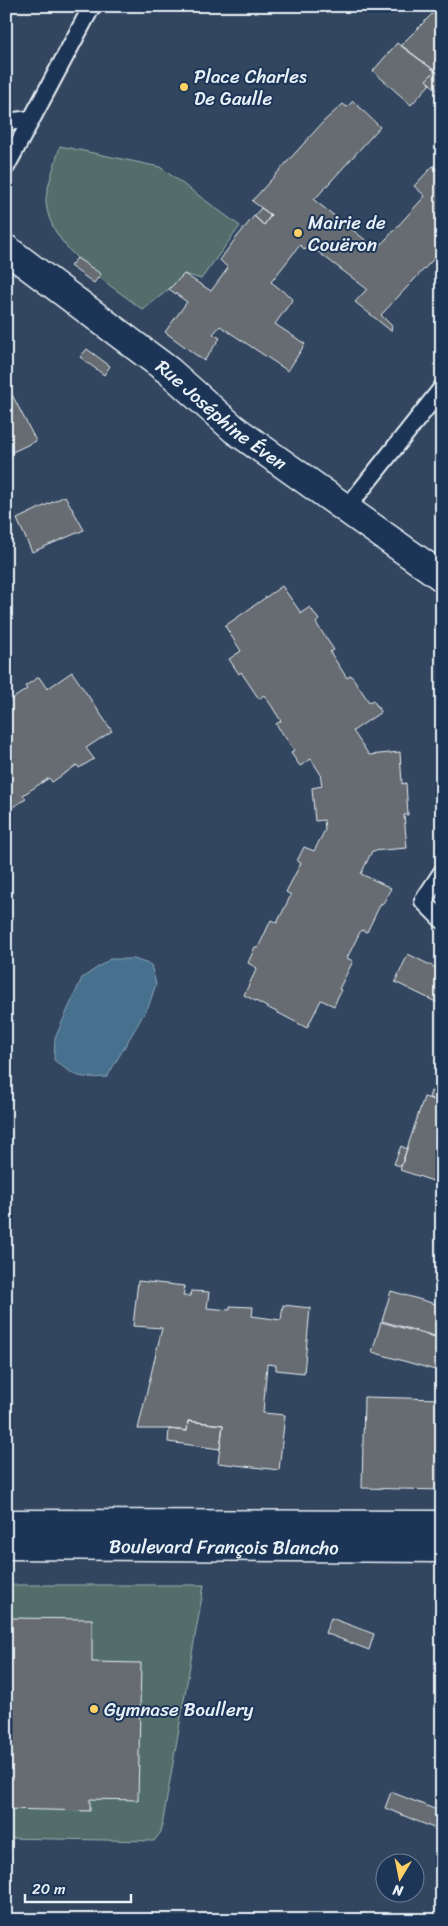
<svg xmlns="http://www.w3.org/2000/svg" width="448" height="1926" font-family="Sriracha,sans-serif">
	<rect width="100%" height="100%" fill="#33465f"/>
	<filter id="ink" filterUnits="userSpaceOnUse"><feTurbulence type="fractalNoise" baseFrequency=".02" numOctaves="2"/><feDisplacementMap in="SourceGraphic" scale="10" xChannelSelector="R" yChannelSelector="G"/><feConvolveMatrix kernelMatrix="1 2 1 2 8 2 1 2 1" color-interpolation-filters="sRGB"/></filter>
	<g filter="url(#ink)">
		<path fill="#536e6b" stroke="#9eb0b2" d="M 60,146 L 160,167 L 240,226 L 201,279 L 184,274 L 169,289 L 143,310 C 110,284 49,249 46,202 C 45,192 57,158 60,146 Z
			M 6,1585 L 204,1585 L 161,1832 L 154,1841 L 6,1838 Z"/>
		<path fill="#46708e" stroke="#87a4b8" d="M 110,959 L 134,959 L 151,965 L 156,984 L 149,1005 L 107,1077 C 79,1079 76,1077 54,1060 L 55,1038 L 82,978 Z"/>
		<path fill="#666c71" stroke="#e8f1f8" d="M 440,6 L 442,6 L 442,76 L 401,45 Z
			M 397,43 L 435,71 L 426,80 L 430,84 L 411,105 L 373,71 Z
			M 435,71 L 442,76 L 442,95 L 426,80 Z
			M 353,101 L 380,127 L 314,200 L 377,249 L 425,196 L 414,186 L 433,166 L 442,173 L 442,250 L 381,315 L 392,326 L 391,331 L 355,302 L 367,289 L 309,245 L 305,250 L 300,245 L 271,282 L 293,299 L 275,324 L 305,344 L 288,371 L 220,326 L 213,334 L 220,338 L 204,361 L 165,332 L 187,302 L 169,289 L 184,274 L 211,291 L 228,268 L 220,260 L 233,242 L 254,216 L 264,225 L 271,215 L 252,201 L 324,121 L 343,104 L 347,107 Z
			M 261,208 L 271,215 L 264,225 L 254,216 Z
			M 77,258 L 101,274 L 94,283 L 70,266 Z
			M 87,349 L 110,366 L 104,375 L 80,357 Z
			M 6,383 L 36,441 L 6,455 Z
			M 65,496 L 84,530 L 32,552 L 17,519 Z
			M 282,586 L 301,613 L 310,607 L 319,620 L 316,623 L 334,650 L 330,652 L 347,678 L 351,675 L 369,702 L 373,700 L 381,712 L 353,731 L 369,755 L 400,752 L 402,784 L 406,783 L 408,815 L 404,815 L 407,848 L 372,851 L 361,874 L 391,888 L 383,904 L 381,903 L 367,932 L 361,930 L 347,958 L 353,961 L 339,989 L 341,990 L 334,1006 L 321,1000 L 307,1028 L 244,995 L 257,968 L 248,963 L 255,947 L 258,948 L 271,920 L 277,923 L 291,895 L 286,892 L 301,863 L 297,861 L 304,847 L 314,851 L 325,830 L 324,820 L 315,821 L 312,788 L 322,786 L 320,773 L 311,759 L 300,766 L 291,753 L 294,750 L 276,724 L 281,721 L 271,705 L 264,695 L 259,699 L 241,672 L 239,674 L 229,659 L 241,651 L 225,626 Z
			M 72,672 L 112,731 L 86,748 L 94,759 L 79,768 L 77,765 L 52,782 L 49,778 L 23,795 L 26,799 L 6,811 L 6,703 L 27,689 L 25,686 L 39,677 L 47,689 Z
			M 408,954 L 442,971 L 442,1005 L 395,982 Z
			M 431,1091 L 442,1095 L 442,1102 L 429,1098 Z
			M 424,1097 L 442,1102 L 442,1177 L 439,1183 L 400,1170 Z
			M 401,1146 L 407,1149 L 401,1166 L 394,1164 Z
			M 138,1281 L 185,1286 L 183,1296 L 190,1296 L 191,1291 L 209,1292 L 207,1308 L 230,1310 L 230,1306 L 253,1307 L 252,1316 L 281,1320 L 283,1305 L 310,1308 L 304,1373 L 276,1370 L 276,1365 L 267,1364 L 263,1413 L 285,1415 L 279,1470 L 218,1463 L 223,1425 L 188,1421 L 187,1431 L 169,1429 L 138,1429 L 162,1328 L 133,1326 Z
			M 391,1291 L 442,1306 L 442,1338 L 382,1321 Z
			M 381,1322 L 442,1339 L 442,1372 L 372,1352 Z
			M 364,1397 L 442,1399 L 442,1490 L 362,1488 Z
			M 188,1421 L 223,1425 L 220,1449 L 168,1442 L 169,1429 L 187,1431 Z
			M 6,1618 L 92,1619 L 92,1662 L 141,1663 L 138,1800 L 90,1799 L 90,1811 L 6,1809 Z
			M 331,1618 L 374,1634 L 369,1650 L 325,1633 Z
			M 391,1792 L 442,1812 L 441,1831 L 385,1808 Z"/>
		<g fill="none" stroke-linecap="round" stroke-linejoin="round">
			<g stroke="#e8f1f8" stroke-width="20">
				<path id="service" d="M 6,122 L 31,119
					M 6,167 L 92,6
					M 346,509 L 442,388
					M 442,872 L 423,901 L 442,920"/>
			</g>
			<g stroke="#e8f1f8" stroke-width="31">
				<g id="tertiary">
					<path id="s1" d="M 6,249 L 169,371 L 234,429 L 442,577"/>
					<path d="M 6,1524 L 442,1525"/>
					<path id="s2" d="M 6,1545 L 442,1548"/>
				</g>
			</g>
			<use href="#service" stroke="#1d3557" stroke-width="16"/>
			<use href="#tertiary" stroke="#1d3557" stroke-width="28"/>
		</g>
	</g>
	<g fill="#ffd166" stroke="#1d3557" stroke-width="2">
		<circle cx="184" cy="87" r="5"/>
		<circle cx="298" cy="233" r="5"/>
		<circle cx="94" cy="1709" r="5"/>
	</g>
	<g text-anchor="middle" stroke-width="4" stroke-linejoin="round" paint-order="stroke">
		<g font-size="19" fill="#e8f1f8" stroke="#1d3557" text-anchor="start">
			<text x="194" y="83">Place Charles<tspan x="194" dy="22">De Gaulle</tspan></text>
			<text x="308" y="229">Mairie de<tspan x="308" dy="22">Couëron</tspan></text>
			<text x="104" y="1716">Gymnase Boullery</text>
		</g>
		<g font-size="19" fill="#e8f1f8" stroke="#1d3557">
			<text dy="7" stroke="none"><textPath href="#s1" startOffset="272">Rue Joséphine Éven</textPath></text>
			<text dy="7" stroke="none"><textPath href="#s2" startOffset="218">Boulevard François Blancho</textPath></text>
		</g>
	</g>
	<rect width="448" height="1926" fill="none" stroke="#1d3557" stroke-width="25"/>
	<rect x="12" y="12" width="423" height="1901" fill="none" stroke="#e8f1f8" stroke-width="2" filter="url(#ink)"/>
	<g transform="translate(400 1878) rotate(190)"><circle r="24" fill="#1d3557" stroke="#6e8097"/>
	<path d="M0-4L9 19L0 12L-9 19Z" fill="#ffd166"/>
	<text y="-8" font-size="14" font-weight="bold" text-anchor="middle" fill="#e8f1f8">N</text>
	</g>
	<path d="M25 1894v8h106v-8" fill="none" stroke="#e8f1f8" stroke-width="2.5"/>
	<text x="32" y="1894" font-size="15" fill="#e8f1f8" stroke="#1d3557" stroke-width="4" paint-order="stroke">20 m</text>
</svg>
